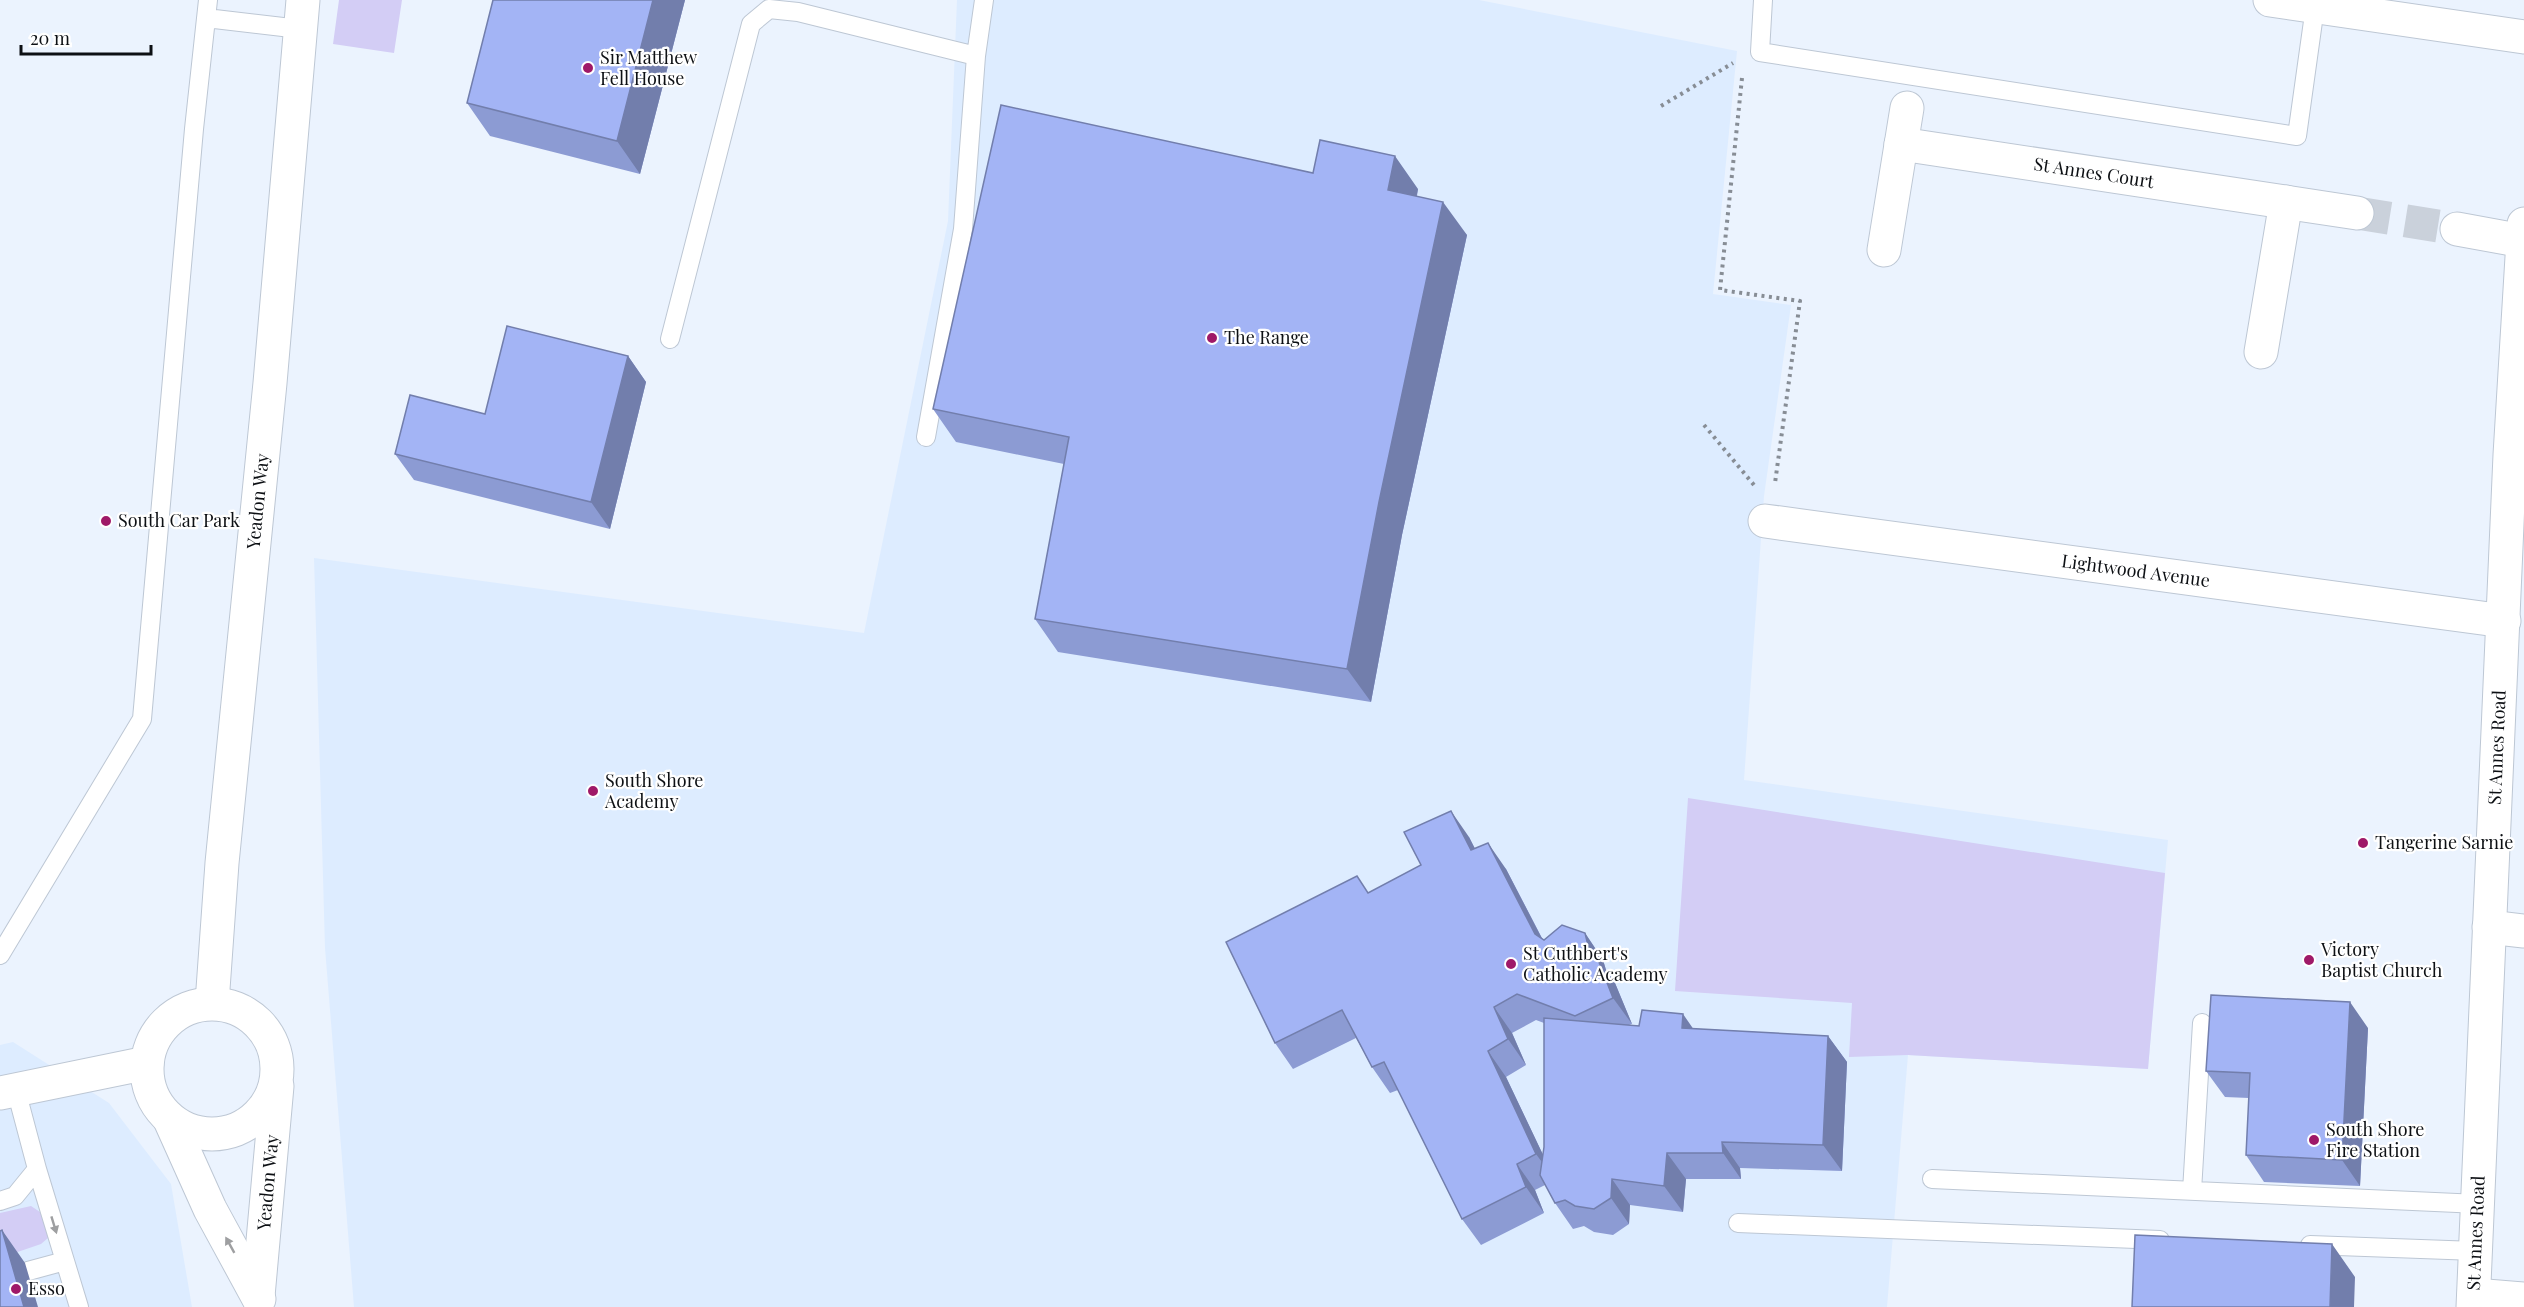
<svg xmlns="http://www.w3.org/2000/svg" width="2524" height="1307" font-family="'Playfair Display',serif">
	<rect width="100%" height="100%" fill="#ebf3fe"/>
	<path fill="#ddecff" d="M 957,0 L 1479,0 L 1737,51 L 1713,294 L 1791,305 L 1764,496 L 1744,780 L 2168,840 L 2148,1069 L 1908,1055 L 1887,1307 L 354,1307 L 325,948 L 314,558 L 864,633 L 948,221 Z
		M 13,1042 L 109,1103 L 171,1184 L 192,1307 L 0,1307 L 0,1045 Z"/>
	<path fill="#d3cdf5" d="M 339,0 L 402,0 L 394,53 L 333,44 Z
		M 1688,798 L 2165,873 L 2148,1069 L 1908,1055 L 1849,1057 L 1852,1003 L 1675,991 Z
		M 31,1206 L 43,1214 L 48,1238 L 41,1244 L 0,1258 L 0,1213 Z"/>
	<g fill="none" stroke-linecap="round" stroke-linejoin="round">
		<path stroke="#cad1db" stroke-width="33" stroke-dasharray="33 16" stroke-linecap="butt" d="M 2357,213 L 2457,229"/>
		<g stroke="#bdc7d4" stroke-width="20">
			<path id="service" d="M 1763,0 L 1760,52 L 2297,136 L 2315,7
				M 206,18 L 300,29
				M 670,339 L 751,24 L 769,9 L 798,12 L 976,56
				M 926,437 L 963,229 L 976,56 L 984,0
				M 0,955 L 142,719 L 194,129 L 208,0
				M 37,1169 L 79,1307
				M 1932,1179 L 2479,1204
				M 2192,1191 L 2202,1023
				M 0,1201 L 15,1196 L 37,1169 L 16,1090
				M 1738,1223 L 2160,1240
				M 2310,1245 L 2476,1251
				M 28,1271 L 65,1261"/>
		</g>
		<g stroke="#bdc7d4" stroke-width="35">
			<g id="minor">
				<path d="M 2270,0 L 2524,37"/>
				<path id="s1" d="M 1901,144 L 2357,213"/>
				<path d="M 2457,229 L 2523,241"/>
				<path d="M 1884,250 L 1907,108"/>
				<path d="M 2261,352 L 2286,202"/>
				<path id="s2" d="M 1765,521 L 2504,621"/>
				<path d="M 2489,927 L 2524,931"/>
				<path d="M 0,1093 L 147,1063"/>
				<path d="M 2474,1295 L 2524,1299"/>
			</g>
		</g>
		<g stroke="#bdc7d4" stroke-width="35">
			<g id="tertiary">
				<path id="s3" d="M 212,1003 L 222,863 L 270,383 L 303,0"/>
				<circle cx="212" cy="1069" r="65"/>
				<path d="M 170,1120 L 210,1209 L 259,1299"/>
				<path id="s4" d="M 258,1296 L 277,1086"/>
				<path id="s5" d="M 2473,1307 L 2510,455 L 2524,224"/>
			</g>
		</g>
		<path stroke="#878d95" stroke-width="4" stroke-dasharray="3 4.5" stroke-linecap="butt" d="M 1742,78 L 1720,290 L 1800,301 L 1775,483
			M 1661,106 L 1733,63
			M 1704,425 L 1754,485"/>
		<use href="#service" stroke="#fff" stroke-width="18"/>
		<use href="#minor" stroke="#fff" stroke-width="33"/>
		<use href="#tertiary" stroke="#fff" stroke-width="33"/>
	</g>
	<path fill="#8c9bd3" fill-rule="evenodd" d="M 493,0 L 685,0 L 640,174 L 490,136 L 467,103 Z
		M 1313,173 L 1418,189 L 1417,196 L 1467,235 L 1402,535 L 1371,702 L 1058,652 L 1035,619 L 1064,464 L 956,442 L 933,409 Z
		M 628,356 L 646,382 L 610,529 L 414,480 L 395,454 L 485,414 Z
		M 1469,837 L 1475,849 L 1506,869 L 1542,938 L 1544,940 L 1585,933 L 1603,960 L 1606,970 L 1615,983 L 1632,1024 L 1629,1025 L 1828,1036 L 1847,1062 L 1842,1171 L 1740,1168 L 1741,1179 L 1686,1179 L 1683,1212 L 1630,1205 L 1629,1224 L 1613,1235 L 1594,1232 L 1584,1226 L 1573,1229 L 1555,1203 L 1545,1185 L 1535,1190 L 1544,1213 L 1481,1245 L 1462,1219 L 1398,1090 L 1390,1093 L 1372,1067 L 1356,1038 L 1293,1069 L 1275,1043 L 1369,893 L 1421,865 ZM 1536,1020 L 1544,1023 L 1544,1147 L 1543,1155 L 1506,1077 L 1526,1065 L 1512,1033 Z
		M 2368,1028 L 2360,1186 L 2264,1182 L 2246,1155 L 2249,1098 L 2225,1097 L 2206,1071 Z"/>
	<path fill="#727eac" d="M 653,0 L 685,0 L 640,174 L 617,141 Z
		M 1395,156 L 1418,189 L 1411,223 L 1388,190 Z
		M 1443,202 L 1467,235 L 1402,535 L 1371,702 L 1347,669 L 1379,502 Z
		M 628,356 L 646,382 L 610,529 L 591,502 Z
		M 1451,811 L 1469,837 L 1489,876 L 1471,850 Z
		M 1488,843 L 1506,869 L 1553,960 L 1535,934 Z
		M 1585,933 L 1603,960 L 1606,970 L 1615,983 L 1632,1024 L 1613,998 L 1590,954 Z
		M 2350,1002 L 2368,1028 L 2360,1186 L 2342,1160 Z
		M 1494,1007 L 1512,1033 L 1526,1065 L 1508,1039 Z
		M 1683,1014 L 1701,1040 L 1682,1028 Z
		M 1828,1036 L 1847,1062 L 1842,1171 L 1823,1145 Z
		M 1488,1051 L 1506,1077 L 1555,1180 L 1536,1154 Z
		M 1722,1142 L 1740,1168 L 1741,1179 L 1723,1153 Z
		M 1667,1153 L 1686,1179 L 1683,1212 L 1664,1186 Z
		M 1517,1164 L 1535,1190 L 1544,1213 L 1526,1187 Z
		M 1612,1179 L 1630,1205 L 1629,1224 L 1611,1198 Z
		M 2,1230 L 25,1263 L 38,1307 L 24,1307 Z
		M 2332,1244 L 2355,1277 L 2354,1307 L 2330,1307 Z"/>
	<path fill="#a3b4f5" stroke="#727eac" stroke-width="1.5" d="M 493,0 L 653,0 L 617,141 L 467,103 Z
		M 1001,105 L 1313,173 L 1320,140 L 1395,156 L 1388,190 L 1443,202 L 1379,502 L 1347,669 L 1035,619 L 1069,437 L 933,409 Z
		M 507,326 L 628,356 L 591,502 L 395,454 L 410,395 L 485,414 Z
		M 1451,811 L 1471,850 L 1488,843 L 1535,934 L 1544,940 L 1562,925 L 1585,933 L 1590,954 L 1597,957 L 1613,998 L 1575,1016 L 1517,994 L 1494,1007 L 1508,1039 L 1488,1051 L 1536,1154 L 1517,1164 L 1526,1187 L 1462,1219 L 1384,1062 L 1372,1067 L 1342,1010 L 1275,1043 L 1226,942 L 1357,876 L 1368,893 L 1421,865 L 1404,832 Z
		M 2211,995 L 2350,1002 L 2342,1160 L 2246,1155 L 2250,1073 L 2206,1071 Z
		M 1642,1010 L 1683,1014 L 1682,1028 L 1828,1036 L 1823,1145 L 1722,1142 L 1723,1153 L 1667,1153 L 1664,1186 L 1612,1179 L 1611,1198 L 1594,1209 L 1575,1206 L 1565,1200 L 1555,1203 L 1540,1175 L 1544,1147 L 1544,1018 L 1639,1026 Z
		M 2,1230 L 24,1307 L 0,1307 L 0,1231 Z
		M 2135,1235 L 2332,1244 L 2330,1307 L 2132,1307 Z"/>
	<defs><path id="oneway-solid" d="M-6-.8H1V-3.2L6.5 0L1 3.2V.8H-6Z" transform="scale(1.5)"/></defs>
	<g fill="#9e9fa1">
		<use href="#oneway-solid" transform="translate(54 1225) rotate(73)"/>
		<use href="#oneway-solid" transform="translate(230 1245) rotate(-119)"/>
	</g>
	<g fill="#9f1968" stroke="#fff" stroke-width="2">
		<circle cx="588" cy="68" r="6"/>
		<circle cx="1212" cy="338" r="6"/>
		<circle cx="106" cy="521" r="6"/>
		<circle cx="593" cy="791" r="6"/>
		<circle cx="2363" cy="843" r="6"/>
		<circle cx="2309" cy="960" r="6"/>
		<circle cx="1511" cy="964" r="6"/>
		<circle cx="2314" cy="1140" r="6"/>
		<circle cx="16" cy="1289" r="6"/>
	</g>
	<g text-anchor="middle" stroke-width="4.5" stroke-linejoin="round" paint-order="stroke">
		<g font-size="18" fill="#0d1014" stroke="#fff" text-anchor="start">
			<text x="600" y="64">Sir Matthew<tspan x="600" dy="21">Fell House</tspan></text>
			<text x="1224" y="344">The Range</text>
			<text x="118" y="527">South Car Park</text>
			<text x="605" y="787">South Shore<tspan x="605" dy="21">Academy</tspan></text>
			<text x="2375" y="849">Tangerine Sarnie</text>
			<text x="2321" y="956">Victory<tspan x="2321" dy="21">Baptist Church</tspan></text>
			<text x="1523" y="960">St Cuthbert's<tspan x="1523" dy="21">Catholic Academy</tspan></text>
			<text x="2326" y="1136">South Shore<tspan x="2326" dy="21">Fire Station</tspan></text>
			<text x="28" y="1295">Esso</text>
		</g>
		<g font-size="18" fill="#0d1014" stroke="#fff">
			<text dy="6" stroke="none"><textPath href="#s1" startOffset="195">St Annes Court</textPath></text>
			<text dy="6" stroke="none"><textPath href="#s3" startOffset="504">Yeadon Way</textPath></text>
			<text dy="6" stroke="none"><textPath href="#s2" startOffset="374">Lightwood Avenue</textPath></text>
			<text dy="6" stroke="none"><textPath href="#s5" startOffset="560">St Annes Road</textPath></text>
			<text dy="6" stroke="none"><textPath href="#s4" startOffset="114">Yeadon Way</textPath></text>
			<text dy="6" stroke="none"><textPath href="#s5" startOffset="74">St Annes Road</textPath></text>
		</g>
	</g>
	<path d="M21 45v9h130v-9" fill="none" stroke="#0d1014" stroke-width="3"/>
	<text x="30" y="45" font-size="18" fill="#0d1014" stroke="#ffffff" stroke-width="4.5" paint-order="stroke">20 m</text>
</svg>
